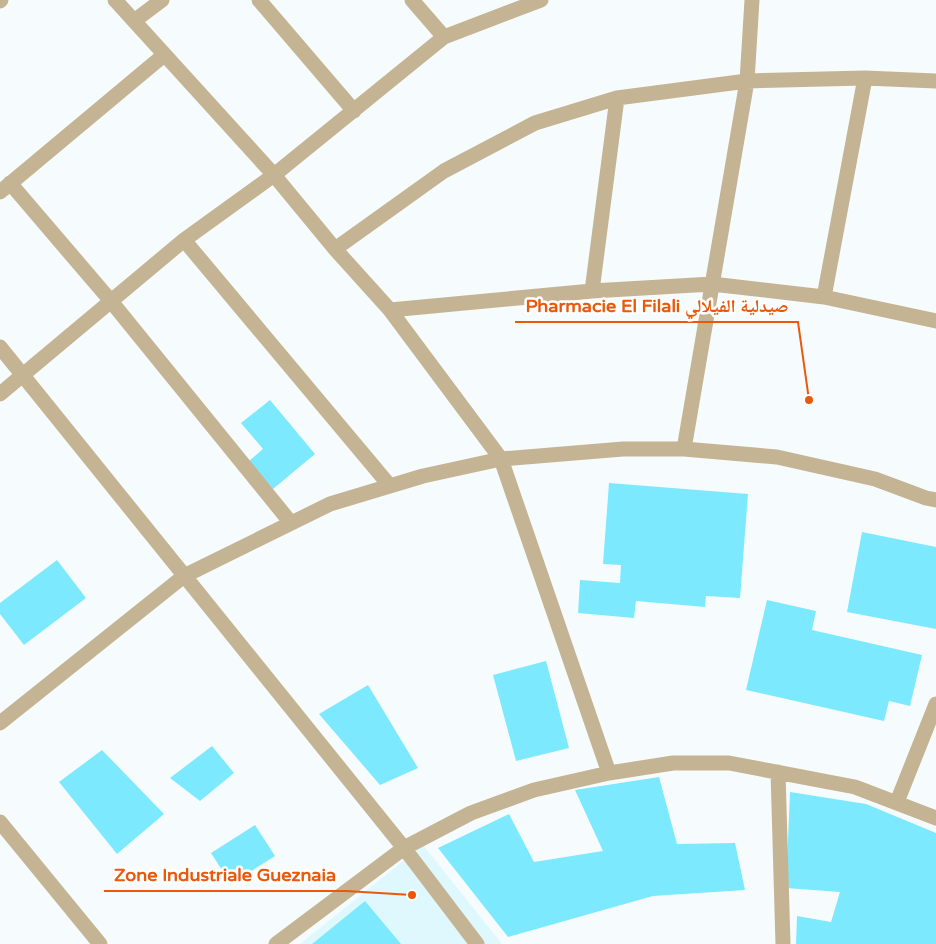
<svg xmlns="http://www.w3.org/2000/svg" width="936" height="944" font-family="'Varela Round','Noto Naskh Arabic',sans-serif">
	<rect width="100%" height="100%" fill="#f6fcfe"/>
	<path fill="#def8fe" d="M 423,845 L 502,944 L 300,944 Z"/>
	<path fill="#7ce9ff" d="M 270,400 L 315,454 L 273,489 L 249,461 L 263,449 L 241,423 Z
		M 609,483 L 748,494 L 740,598 L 706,596 L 705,607 L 636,601 L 634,618 L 578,613 L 580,580 L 620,583 L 621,565 L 603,564 Z
		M 862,532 L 936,547 L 936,629 L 847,612 Z
		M 57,560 L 86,598 L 24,645 L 0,614 L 0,603 Z
		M 767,600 L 816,611 L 812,630 L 922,655 L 910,706 L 889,701 L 884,721 L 746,690 Z
		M 546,661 L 569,748 L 516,761 L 493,675 Z
		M 368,685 L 418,768 L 380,785 L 319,714 Z
		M 212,746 L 234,773 L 200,801 L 170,778 Z
		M 102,750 L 164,814 L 117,854 L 59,782 Z
		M 659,777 L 677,844 L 735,843 L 745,890 L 653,896 L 508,937 L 438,848 L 509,814 L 534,862 L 603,851 L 575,790 Z
		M 790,792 L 866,804 L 936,833 L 936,944 L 796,944 L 797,916 L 831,922 L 840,892 L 786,888 Z
		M 255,825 L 275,856 L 231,884 L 211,853 Z
		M 365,901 L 401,944 L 312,944 Z"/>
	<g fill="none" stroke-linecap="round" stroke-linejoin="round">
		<path stroke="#c5b494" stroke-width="15" d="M 115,0 L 274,175 L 335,249 L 390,310 L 501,459 L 609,773
			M 259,0 L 354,111
			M 412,0 L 444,37
			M 0,1 L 1,0
			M 134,21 L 162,0
			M 10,183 L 110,300 L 291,523
			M 0,192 L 164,55
			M 184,240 L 390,486
			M 335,249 L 444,171 L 535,123 L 617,98 L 747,81 L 865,78 L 936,81
			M 592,291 L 617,98
			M 824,297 L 865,78
			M 390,310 L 592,291 L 712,284 L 824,297 L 936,321
			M 0,347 L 404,848 L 477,944
			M 0,394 L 184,240 L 274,175 L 444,37 L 541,0
			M 684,449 L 747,81 L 752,0
			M 0,723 L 184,576 L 330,504 L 423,476 L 501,459 L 623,449 L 684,449 L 777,457 L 875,479 L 926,498 L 936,500
			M 778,772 L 783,944
			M 897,802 L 936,704
			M 0,822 L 100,944
			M 276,944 L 404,848 L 471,813 L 534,790 L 609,773 L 673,763 L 729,763 L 855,787 L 936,818"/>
	</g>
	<path fill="none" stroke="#e8590c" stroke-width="2" d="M809 400L798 322H515M412 895L346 891H104"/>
	<g fill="#e8590c" stroke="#fff" stroke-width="2">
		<circle cx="809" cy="400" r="5"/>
		<circle cx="412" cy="895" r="5"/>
	</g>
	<g font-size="18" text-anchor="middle" font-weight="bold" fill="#e8590c" stroke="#fff" stroke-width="5" stroke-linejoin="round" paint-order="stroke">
		<text x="657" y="312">Pharmacie El Filali صيدلية الفيلالي</text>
		<text x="225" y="881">Zone Industriale Gueznaia</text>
	</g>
</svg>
